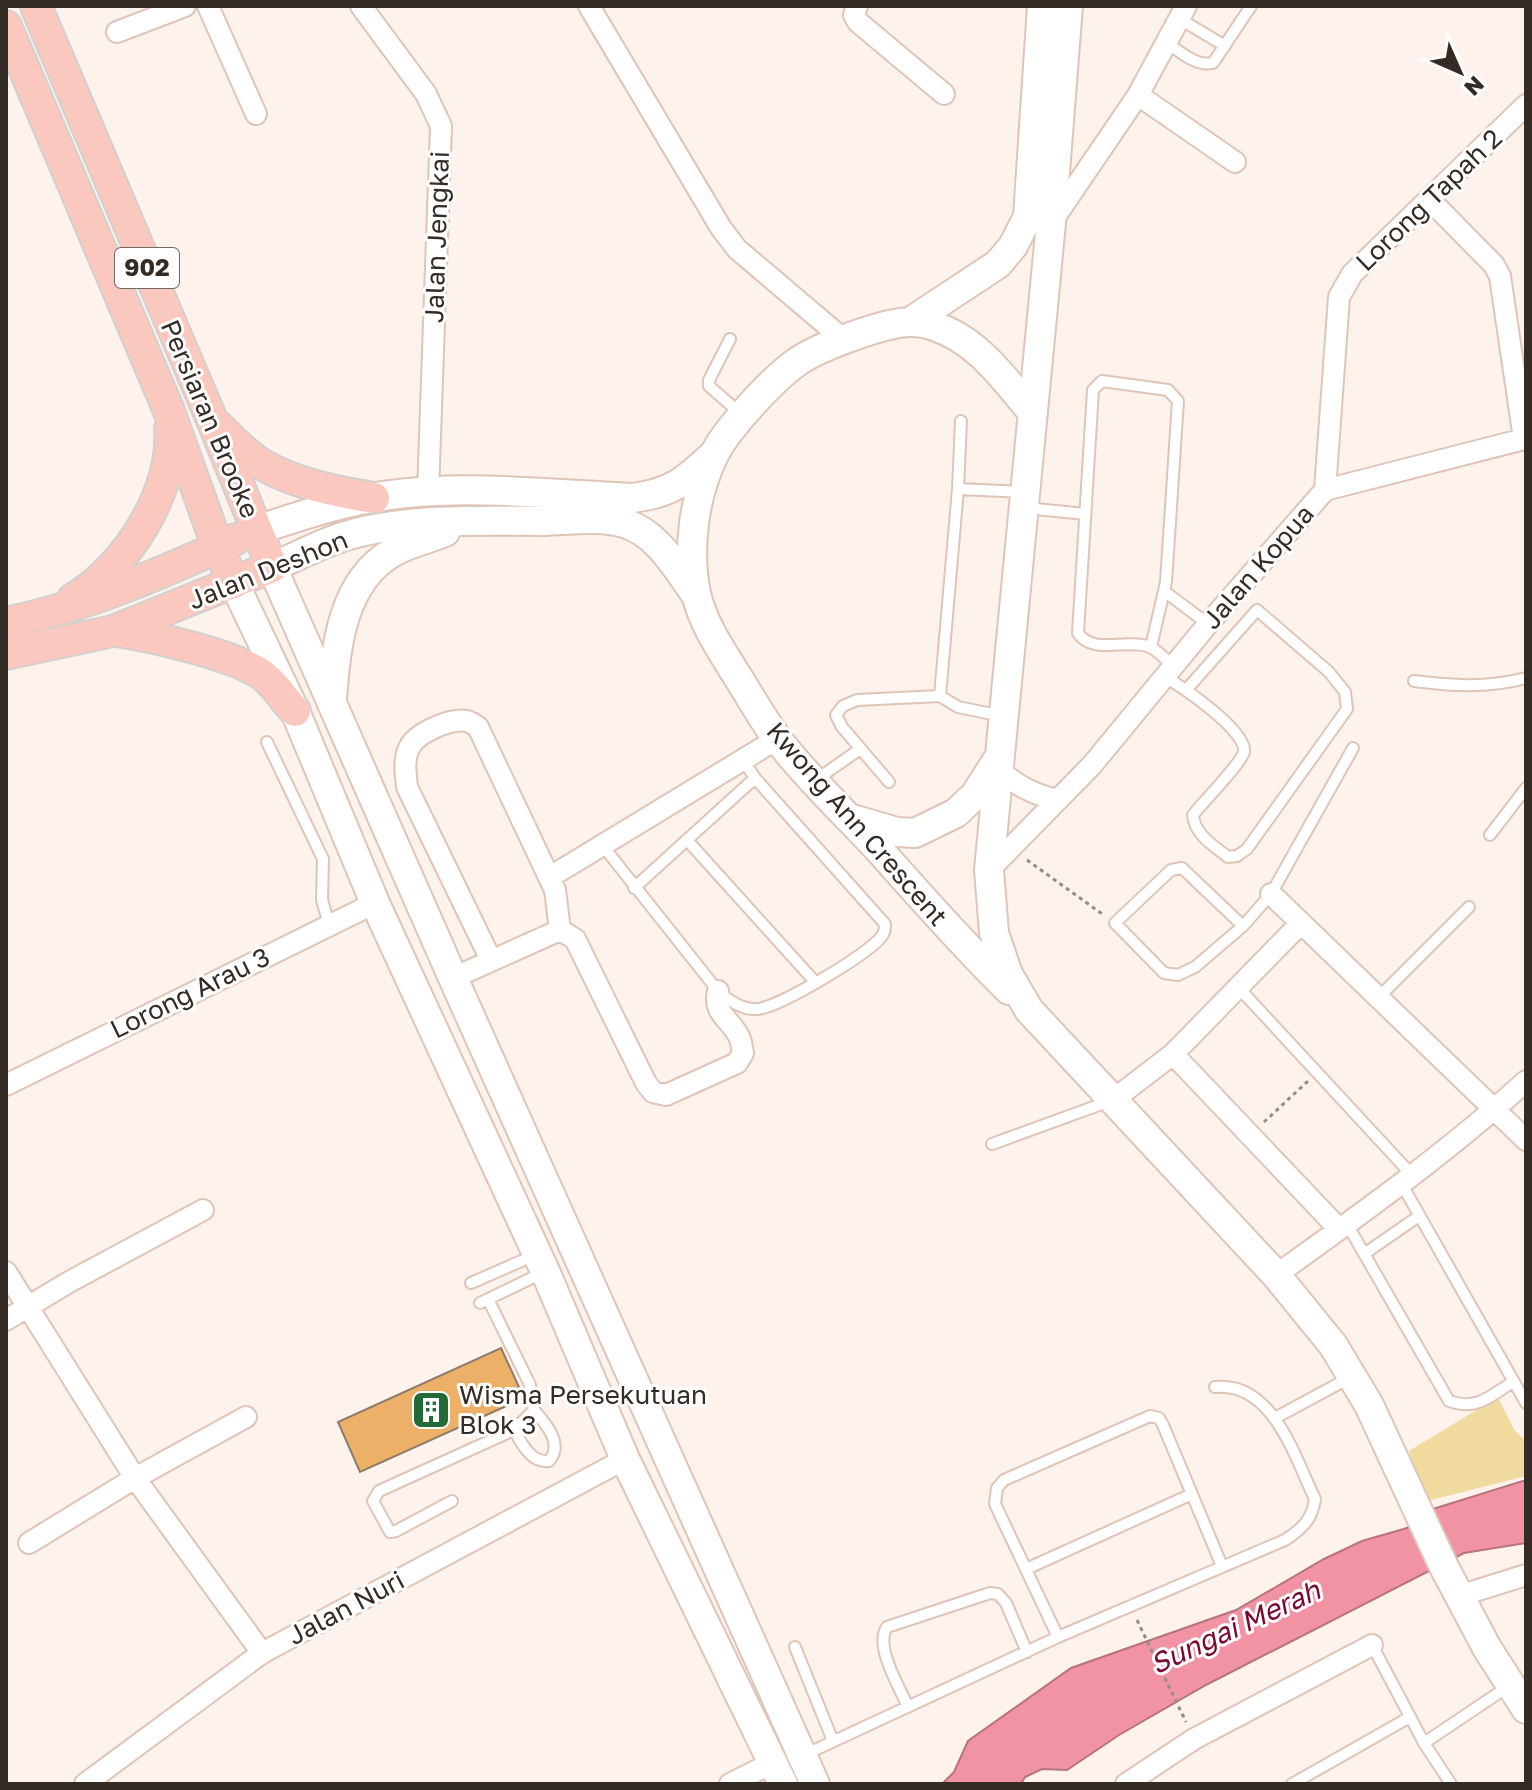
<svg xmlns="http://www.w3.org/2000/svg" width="1532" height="1790" font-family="'Golos Text',sans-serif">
	<rect width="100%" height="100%" fill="#fdf2ec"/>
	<path fill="#f1da9d" d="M 1498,1397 L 1515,1431 L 1526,1441 L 1526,1476 L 1427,1501 L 1409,1451 Z"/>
	<path fill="#f193a2" stroke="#b8747c" stroke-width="2" d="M 1526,1480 L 1526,1543 L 1464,1553 L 1206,1685 L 1119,1735 L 1067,1770 L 1042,1769 L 1025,1777 L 1021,1784 L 942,1784 L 954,1772 L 968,1741 L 1071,1668 L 1236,1610 L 1324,1559 L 1362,1541 L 1407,1528 L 1433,1509 Z"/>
	<path fill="#ecb068" stroke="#8d7c6a" stroke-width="2" d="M 501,1348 L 524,1398 L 360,1472 L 338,1422 Z"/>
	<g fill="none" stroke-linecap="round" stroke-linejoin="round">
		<g stroke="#dfc5b8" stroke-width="14">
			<path id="lane" d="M 1180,19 L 1225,46
				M 1166,42 C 1179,51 1196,67 1213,63 L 1251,6
				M 730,339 L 709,380 L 709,386 L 741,414
				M 961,421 L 958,489 L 940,696 L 958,707 L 1002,716
				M 958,489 L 1023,492
				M 1026,508 L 1085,514
				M 1164,591 L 1208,624
				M 1151,647 L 1166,582 L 1178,401 L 1168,390 L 1102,381 L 1093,390 L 1078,633 C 1093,655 1124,639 1147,646 C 1156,648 1165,659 1173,666
				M 1165,677 C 1182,686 1248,732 1244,752 C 1240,765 1203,802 1193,815 C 1194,834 1214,846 1228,857 L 1237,856 L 1247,849 L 1347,709 L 1345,692 L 1329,672 L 1257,610 L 1187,689
				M 1414,681 C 1453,686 1488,688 1526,678
				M 267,742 L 323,859 L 322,900 L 329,924
				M 816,780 L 860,749
				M 889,782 L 842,727 L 836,715 L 843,706 L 857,700 L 940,696
				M 1490,835 L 1526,788
				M 687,840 L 816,983
				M 603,846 L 718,991 C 728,1000 742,1010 757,1009 C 778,1008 869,954 882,936 C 885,932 885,929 885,924 L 755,778 L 743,760
				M 634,888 L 755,778
				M 1243,926 L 1182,868 L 1171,870 L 1115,923 L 1164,973 L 1178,975 L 1195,967 L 1243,926 L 1271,894 L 1353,748
				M 1238,987 L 1411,1174
				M 1378,998 L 1469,907
				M 992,1144 L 1110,1101
				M 1401,1183 L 1526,1403
				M 1347,1224 L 1449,1401 C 1477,1411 1490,1396 1513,1382
				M 1364,1254 L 1419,1216
				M 471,1283 L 535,1255
				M 480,1303 L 544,1272
				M 1275,1418 L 1351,1377
				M 513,1429 C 522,1443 530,1463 549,1461 C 564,1444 546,1424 534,1410
				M 452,1501 L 396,1531 L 390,1532 L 373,1501 L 379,1491 L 505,1434 L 522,1422 L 534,1410 L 530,1385 L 488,1299
				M 1026,1569 L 1192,1494
				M 1058,1637 L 995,1504 L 997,1488 L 1004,1480 L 1150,1416 L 1159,1418 L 1163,1425 L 1222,1566
				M 1372,1645 L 1424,1743 L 1451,1784
				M 795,1647 L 833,1741
				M 908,1707 C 899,1686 874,1646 887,1627 L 990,1593 L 998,1594 L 1006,1603 L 1027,1652
				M 1424,1743 L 1509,1686
				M 804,1755 L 1058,1637 L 1285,1540 C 1302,1529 1312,1520 1315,1499 C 1295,1458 1273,1381 1215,1387
				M 1292,1784 L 1410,1717"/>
		</g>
		<g stroke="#dfc5b8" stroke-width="24">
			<path id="street" d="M 208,6 L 256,114
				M 361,6 L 426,94 L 441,126 L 428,492
				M 589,6 L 721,228 L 737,249 L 843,339
				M 857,6 L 854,15 L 858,22 L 944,94
				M 117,32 L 185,6
				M 1138,95 L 1235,162
				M 1053,220 L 1138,95 L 1186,6
				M 1325,490 L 1339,297 L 1352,274 L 1526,105
				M 998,769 C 1017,786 1033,794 1057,800
				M 989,870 L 1092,765 L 1208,624 L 1325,490 L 1524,439 L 1500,276 L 1494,265 L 1430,200
				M 550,877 L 777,739
				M 1271,894 L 1526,1140
				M 560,930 L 575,939 L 646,1083 L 653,1092 L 666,1095 L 737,1063 L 743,1053 C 742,1049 742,1044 740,1039 C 733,1020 712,1015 718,991
				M 491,960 L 407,787 C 406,774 403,761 409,748 C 416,733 450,718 467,721 C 470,722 475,725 478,727 L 555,890 L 560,930
				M 453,978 L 560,930
				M 1173,1054 L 1339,1229
				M 6,1085 L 375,903
				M 1113,1100 L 1173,1054 L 1301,923
				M 6,1272 L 135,1478 L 262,1653
				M 1276,1275 C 1361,1214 1448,1152 1526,1081
				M 6,1320 L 69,1282 L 203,1210
				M 29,1543 L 135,1478 L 246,1417
				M 1459,1596 L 1526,1575
				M 85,1784 L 262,1653 L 625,1459
				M 730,1784 L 772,1763
				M 1126,1784 L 1194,1739 L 1372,1645"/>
		</g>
		<g stroke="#dfc5b8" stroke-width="32">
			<path id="secondary" d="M 1068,6 L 1051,223 L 989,870 L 994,933 L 1008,974 L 1029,1010 L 1276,1275 L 1333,1345 L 1369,1405 L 1444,1567 L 1487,1648 L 1526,1709
				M 910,322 L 998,264 L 1013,246 L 1028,217 L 1042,6
				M 257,530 C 288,520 319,509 351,502 C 443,481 541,494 633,498 C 672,493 685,481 713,455
				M 234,583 L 295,711 L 375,903 L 545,1271 L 625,1459 L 783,1784
				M 696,595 C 677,569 658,533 624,523 C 601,516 570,520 545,521 C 480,521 401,517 339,538 C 316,546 294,558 272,567 L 453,978 L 815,1784
				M 332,699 C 336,646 342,581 393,552 C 409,543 428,539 445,532
				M 849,818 L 897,832 L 915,833 L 956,813 L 975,795 L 996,762
				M 1009,990 C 964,946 923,899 881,852 C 847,815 810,781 779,741 C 763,720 750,696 736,674 C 721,650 702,622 696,593 C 687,549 694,497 713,457 C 725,430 773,379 797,362 C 818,347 885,322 911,322 C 917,322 928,324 934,326 C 978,340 1005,380 1033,413"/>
		</g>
		<g stroke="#d2d0cf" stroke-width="34">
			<path id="primary" d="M 6,26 L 169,411 L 218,548 L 234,583
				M 219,427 C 233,441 247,456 263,465 C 296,484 337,492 374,498
				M 73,599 C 126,568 175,491 170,429
				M 6,623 C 87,606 162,573 236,539
				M 116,631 C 150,636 242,656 266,678 C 277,687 285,701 295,711
				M 6,654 L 113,631 L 272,567 L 212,420 L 36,6"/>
		</g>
		<path stroke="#978d87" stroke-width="3" stroke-dasharray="4 4" stroke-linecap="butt" d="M 1027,860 L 1105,916
			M 1264,1122 L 1308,1081
			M 1137,1620 L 1186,1722"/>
		<use href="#lane" stroke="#fff" stroke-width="10"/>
		<use href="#street" stroke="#fff" stroke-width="20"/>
		<use href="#secondary" stroke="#fff" stroke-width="28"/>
		<use href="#primary" stroke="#fbc8bf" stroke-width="30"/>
	</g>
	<defs>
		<g id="building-square" transform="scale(2)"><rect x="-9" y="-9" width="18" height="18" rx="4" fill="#246a36" stroke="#fff"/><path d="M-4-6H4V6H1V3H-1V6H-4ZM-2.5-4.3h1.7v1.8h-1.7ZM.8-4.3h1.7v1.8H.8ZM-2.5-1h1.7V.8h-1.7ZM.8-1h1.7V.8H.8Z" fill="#fff"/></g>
	</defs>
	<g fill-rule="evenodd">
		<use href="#building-square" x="431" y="1410"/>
	</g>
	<g text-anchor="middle" stroke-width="6" stroke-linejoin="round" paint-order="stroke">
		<rect fill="#fff" stroke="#716b66" stroke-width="2" x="115" y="248" width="64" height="40" rx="6"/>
		<g font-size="24" font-weight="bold" fill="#342b25">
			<text x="147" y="276">902</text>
		</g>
		<g font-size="26" fill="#342b25" stroke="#fff">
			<text transform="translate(1429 200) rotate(-44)" y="9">Lorong Tapah 2</text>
			<text transform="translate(437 237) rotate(-88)" y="9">Jalan Jengkai</text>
			<text transform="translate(210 419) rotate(67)" y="9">Persiaran Brooke</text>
			<text transform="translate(1258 567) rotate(-49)" y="9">Jalan Kopua</text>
			<text transform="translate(268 570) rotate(-22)" y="9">Jalan Deshon</text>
			<text transform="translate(857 824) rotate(49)" y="9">Kwong Ann Crescent</text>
			<text transform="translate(190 993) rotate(-26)" y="9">Lorong Arau 3</text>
			<text transform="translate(346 1608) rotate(-28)" y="9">Jalan Nuri</text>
		</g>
		<g font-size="26" fill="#342b25" stroke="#fff" text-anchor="start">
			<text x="459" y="1404">Wisma Persekutuan<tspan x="459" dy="30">Blok 3</tspan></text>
		</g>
		<g font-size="28" font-style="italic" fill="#79072e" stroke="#fff">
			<text transform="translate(1235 1627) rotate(-25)" y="10">Sungai Merah</text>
		</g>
	</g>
	<rect width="1532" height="1790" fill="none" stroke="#342b25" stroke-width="16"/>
	<g transform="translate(1460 72) rotate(135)" stroke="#ffffff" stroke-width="6" paint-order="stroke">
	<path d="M0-6L14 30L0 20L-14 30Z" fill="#342b25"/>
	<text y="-12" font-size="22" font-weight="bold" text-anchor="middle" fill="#342b25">N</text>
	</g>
</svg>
